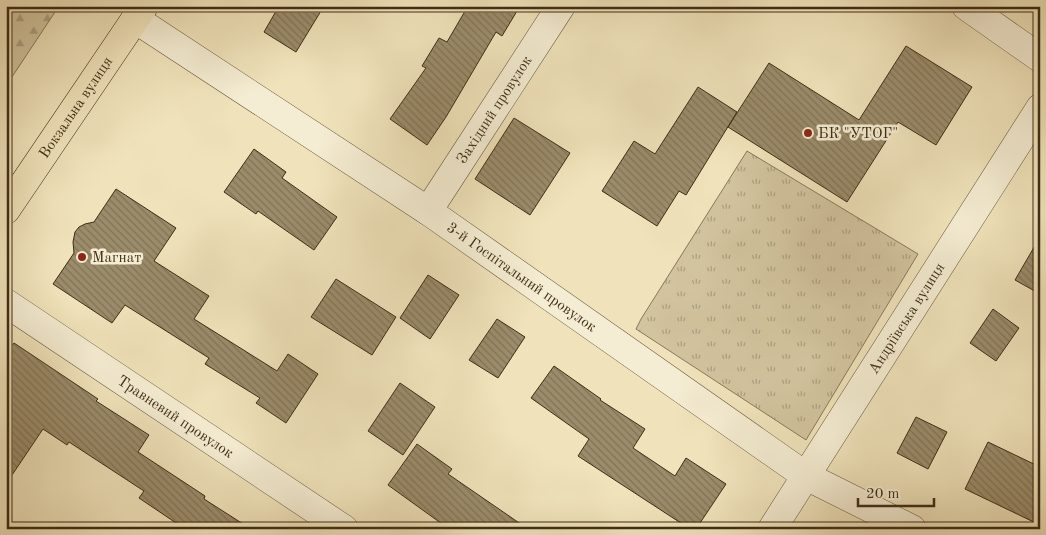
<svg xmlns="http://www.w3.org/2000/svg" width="1046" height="535" font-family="'Old Standard TT',serif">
	<defs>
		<pattern id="forest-firs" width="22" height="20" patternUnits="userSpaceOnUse" patternTransform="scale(1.25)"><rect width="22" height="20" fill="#d2c49f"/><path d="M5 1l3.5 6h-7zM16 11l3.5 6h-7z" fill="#aca080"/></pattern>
		<pattern id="park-tufts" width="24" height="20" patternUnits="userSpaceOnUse" patternTransform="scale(1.25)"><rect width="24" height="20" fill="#d2c49f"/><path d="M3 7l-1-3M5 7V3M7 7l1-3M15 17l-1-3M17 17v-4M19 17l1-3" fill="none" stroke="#aca080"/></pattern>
		<pattern id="building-back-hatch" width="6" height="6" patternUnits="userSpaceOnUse" patternTransform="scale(1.25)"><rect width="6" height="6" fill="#9b8c6b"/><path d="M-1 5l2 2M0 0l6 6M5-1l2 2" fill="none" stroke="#807357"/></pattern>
	</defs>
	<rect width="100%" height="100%" fill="#f0e3bb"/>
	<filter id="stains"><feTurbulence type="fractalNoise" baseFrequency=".004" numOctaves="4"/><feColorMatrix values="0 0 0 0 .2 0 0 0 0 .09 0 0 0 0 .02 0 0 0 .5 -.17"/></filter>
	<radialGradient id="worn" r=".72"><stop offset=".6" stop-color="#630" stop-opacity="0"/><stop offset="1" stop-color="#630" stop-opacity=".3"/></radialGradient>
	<path fill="url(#forest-firs)" stroke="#88785a" d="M 6,6 L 59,6 L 6,86 Z"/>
	<path fill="url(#park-tufts)" stroke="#88785a" d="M 747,151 L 918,254 L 806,440 L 636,329 L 641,319 Z"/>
	<path fill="url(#building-back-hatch)" stroke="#3e2d15" d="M 279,6 L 324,6 L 296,52 L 264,32 Z
		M 468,6 L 520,6 L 502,36 L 496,32 L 446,117 L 427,145 L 390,119 L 426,68 L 422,66 L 439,38 L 447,42 Z
		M 906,46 L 972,87 L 936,145 L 898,122 L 847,202 L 728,127 L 769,63 L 859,120 Z
		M 698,87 L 737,112 L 686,195 L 679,191 L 657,226 L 602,191 L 634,141 L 655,154 Z
		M 514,118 L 570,153 L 530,215 L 475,179 Z
		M 254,149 L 286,172 L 282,178 L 337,217 L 314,250 L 258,211 L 256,214 L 224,192 Z
		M 116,189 L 176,228 L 154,261 L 209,296 L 194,319 L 277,371 L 288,354 L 318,374 L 286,423 L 256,403 L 260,398 L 205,364 L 209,358 L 125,305 L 112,323 L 53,284 L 74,253 L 73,242 L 75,232 L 79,227 L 85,224 L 94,222 Z
		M 1040,237 L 1040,294 L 1015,280 Z
		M 428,275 L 459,295 L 430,339 L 400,318 Z
		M 336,279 L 396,317 L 372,355 L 311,317 Z
		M 993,309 L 1019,328 L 996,361 L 970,343 Z
		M 497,319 L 525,337 L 498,378 L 469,360 Z
		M 14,343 L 98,399 L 96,401 L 149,435 L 138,452 L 205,496 L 204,499 L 251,529 L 185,529 L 139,498 L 144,491 L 69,442 L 67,445 L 43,429 L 6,484 L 6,354 Z
		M 554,366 L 601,399 L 600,400 L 645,429 L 633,448 L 675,476 L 686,458 L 726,484 L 696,529 L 690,529 L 578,456 L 589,439 L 531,398 Z
		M 400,383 L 435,407 L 403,455 L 368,431 Z
		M 916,417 L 947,432 L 928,469 L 897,453 Z
		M 988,442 L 1040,467 L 1040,525 L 965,489 Z
		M 417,444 L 452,469 L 448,474 L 528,529 L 449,529 L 388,485 Z"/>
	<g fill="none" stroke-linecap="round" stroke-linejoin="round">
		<g stroke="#6a5a3e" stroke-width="29">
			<g id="minor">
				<path d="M 966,6 L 1040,58"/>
				<path id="s1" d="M 135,19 L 428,211 L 806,476 L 912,529"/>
				<path id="s2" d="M 428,211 L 561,6"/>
				<path id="s3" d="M 6,303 L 344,529"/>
				<path id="s4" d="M 772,529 L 1040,108"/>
			</g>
		</g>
		<g stroke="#3e2d15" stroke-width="29">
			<g id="major">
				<path id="s5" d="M 6,210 L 144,6"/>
			</g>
		</g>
		<use href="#minor" stroke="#f5edd3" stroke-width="28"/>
		<use href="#major" stroke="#f0e3bb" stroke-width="28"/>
	</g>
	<g fill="#8f2418" stroke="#f5edd3" stroke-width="2">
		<circle cx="808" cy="133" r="5"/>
		<circle cx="82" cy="257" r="5"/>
	</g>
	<g text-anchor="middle" stroke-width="5" stroke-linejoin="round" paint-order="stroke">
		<g font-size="15" fill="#3e2d15" stroke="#f5edd3">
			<text dy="5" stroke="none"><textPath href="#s5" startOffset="124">Вокзальна вулиця</textPath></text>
			<text dy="5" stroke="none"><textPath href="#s2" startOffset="121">Західний провулок</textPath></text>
			<text dy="5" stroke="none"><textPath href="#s1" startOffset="465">3-й Госпітальний провулок</textPath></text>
			<text dy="5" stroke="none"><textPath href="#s4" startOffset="250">Андріївська вулиця</textPath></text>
			<text dy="5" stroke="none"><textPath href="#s3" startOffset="204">Травневий провулок</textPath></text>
		</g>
		<g font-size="15" fill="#3e2d15" stroke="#f5edd3" text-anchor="start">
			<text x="818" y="138">БК "УТОГ"</text>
			<text x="92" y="262">Магнат</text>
		</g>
	</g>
	<rect width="1046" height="535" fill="none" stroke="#f0e3bb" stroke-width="25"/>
	<rect x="8" y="8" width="1031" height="520" fill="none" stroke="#3e2d15" stroke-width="2.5"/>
	<rect x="12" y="12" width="1021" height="510" fill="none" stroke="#3e2d15"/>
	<path d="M858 498v8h76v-8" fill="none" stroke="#3e2d15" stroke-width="2.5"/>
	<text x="866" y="498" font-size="15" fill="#3e2d15" stroke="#f5edd3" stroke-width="4" paint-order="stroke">20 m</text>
	<rect width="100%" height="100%" filter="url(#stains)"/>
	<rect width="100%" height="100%" fill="url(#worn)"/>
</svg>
